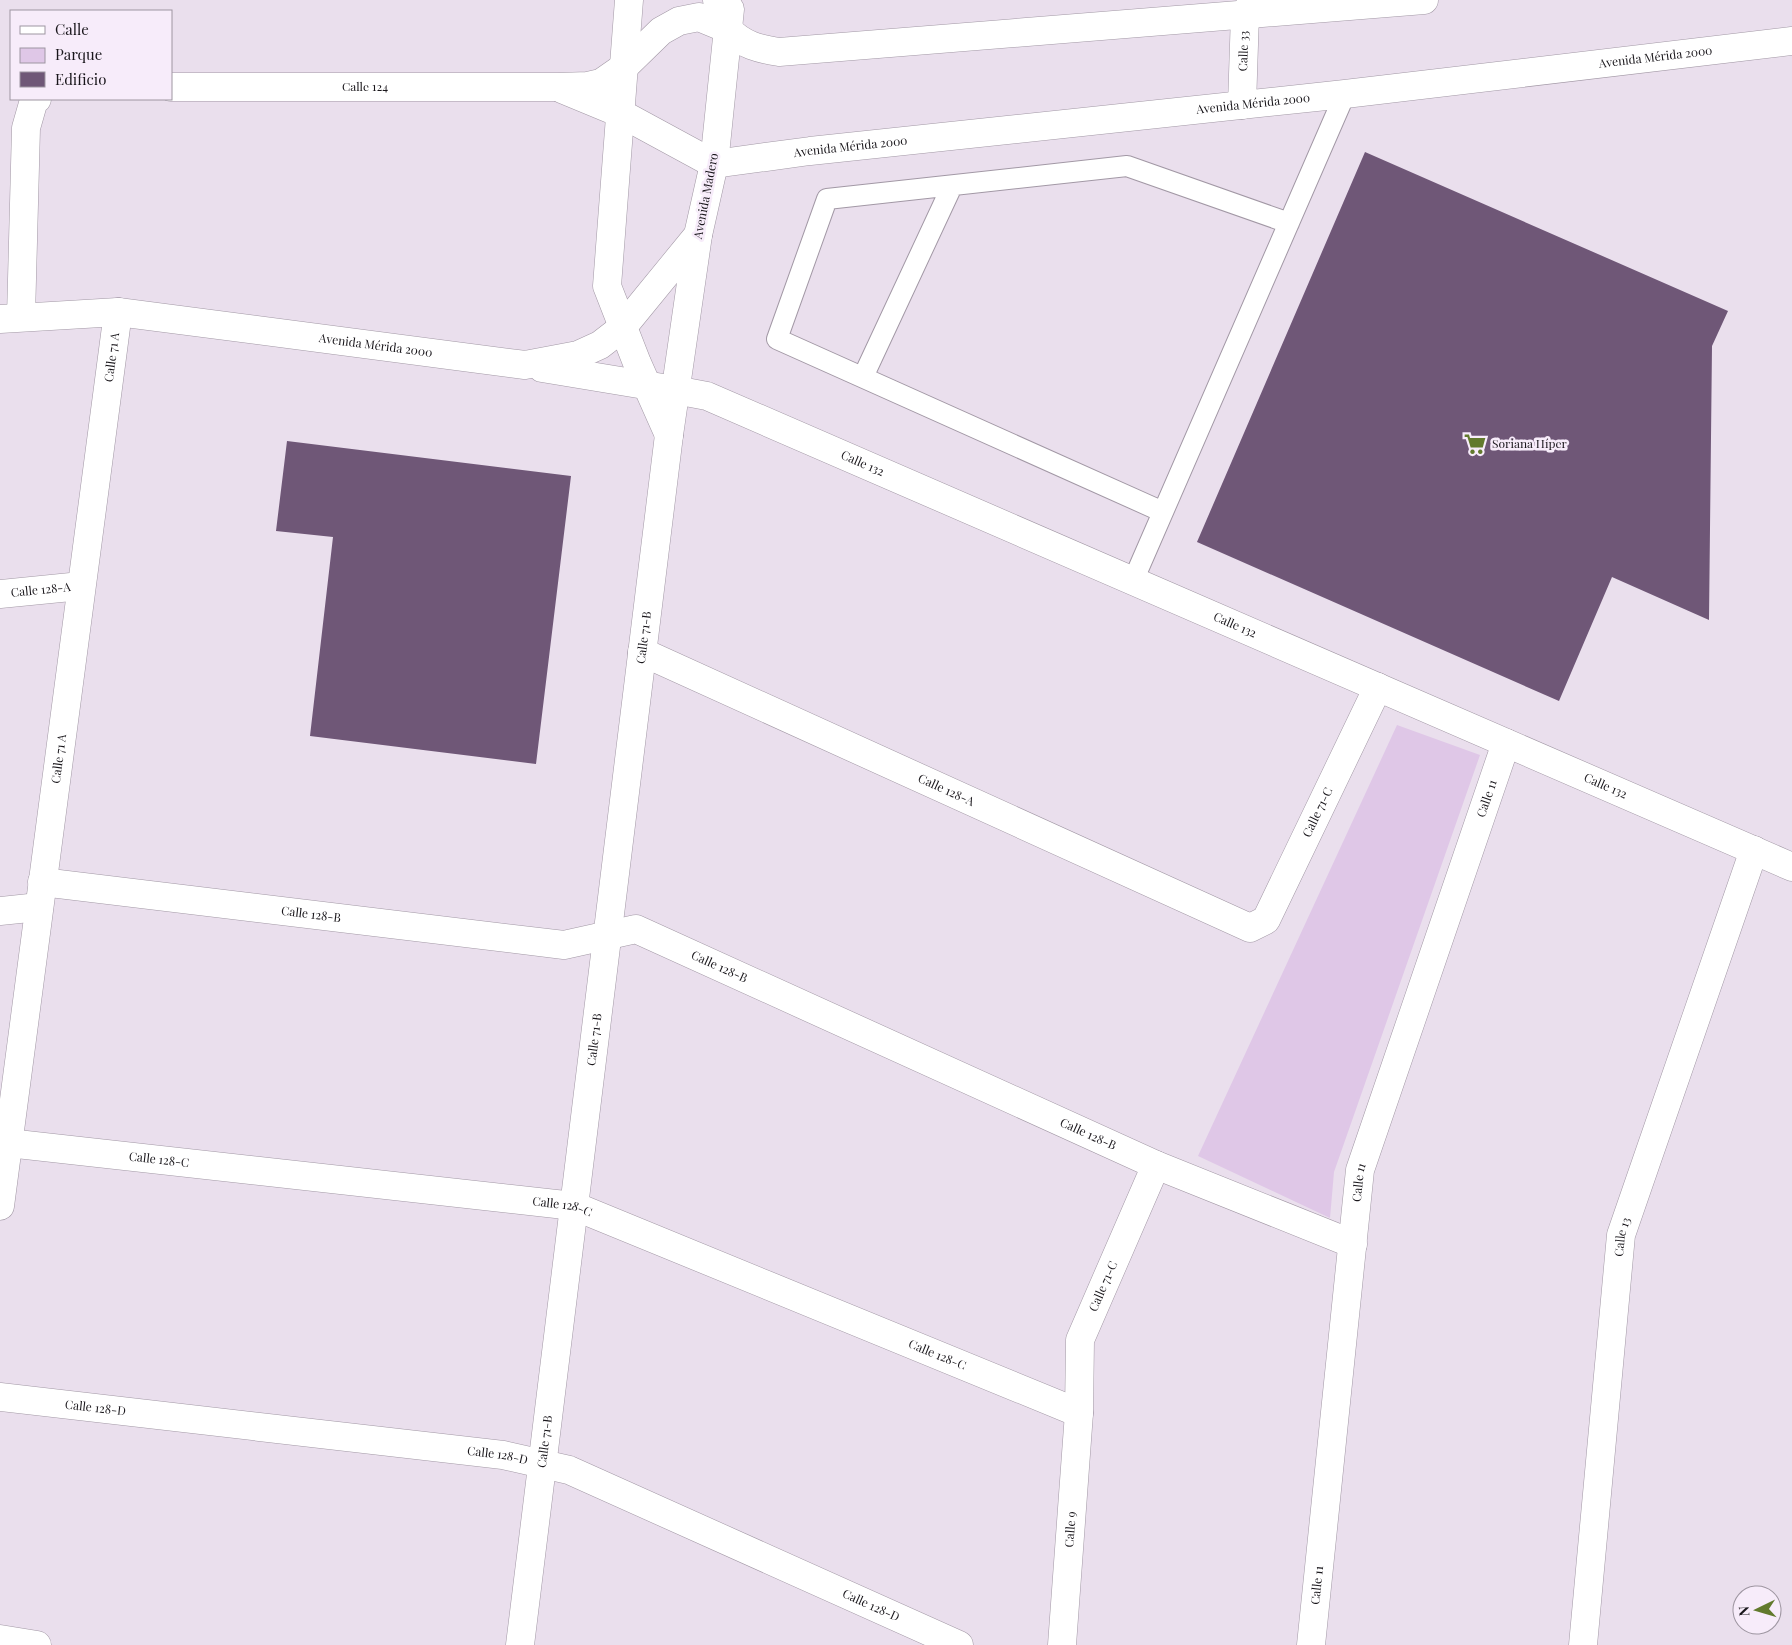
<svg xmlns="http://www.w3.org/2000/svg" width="1792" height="1645" font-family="'Playfair Display',serif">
	<rect width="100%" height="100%" fill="#eadfed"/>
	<path fill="#dfc7e7" d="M 1397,725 L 1480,755 L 1334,1172 L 1330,1218 L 1198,1156 Z"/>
	<path fill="#6f5777" d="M 1365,152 L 1728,311 L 1712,346 L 1709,620 L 1612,577 L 1559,701 L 1197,542 Z
		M 287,441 L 571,476 L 536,764 L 310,736 L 333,537 L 276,531 Z"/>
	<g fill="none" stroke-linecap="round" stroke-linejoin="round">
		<g stroke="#a298a5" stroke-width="22">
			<path id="service" d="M 863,377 L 952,186
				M 1163,512 L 777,339 L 827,199 L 1127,166 L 1289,223
				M 1133,581 L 1345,94"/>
		</g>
		<g stroke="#a298a5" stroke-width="29">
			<g id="minor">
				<path id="s1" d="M 171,87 L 558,87 L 588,86 L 601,83 L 624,67 L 661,31 L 679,21 L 699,17 L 728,29"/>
				<path d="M 562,89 L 620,113 L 714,164"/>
				<path id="s2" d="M 1242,105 L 1245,14 L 1253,0"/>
				<path d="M 21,317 L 26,128 L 34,100 L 37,99"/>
				<path id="s3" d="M 675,390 L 707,396 L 1792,867"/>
				<path id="s4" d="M 0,594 L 81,586"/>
				<path id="s5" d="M 642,652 L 1250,928 L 1266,920 L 1378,687"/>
				<path id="s6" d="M 42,882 L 564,945 L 636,929 L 1156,1165 L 1353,1244"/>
				<path d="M 0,911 L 39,907"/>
				<path id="s7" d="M 8,1143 L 574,1206 L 1079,1413"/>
				<path id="s8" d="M 0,1206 L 118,312"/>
				<path id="s9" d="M 0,1397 L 503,1455 L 569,1470 L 959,1645"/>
				<path d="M 0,1639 L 37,1645"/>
				<path id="s10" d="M 1062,1645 L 1079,1413 L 1080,1340 L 1156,1165"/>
				<path id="s11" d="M 1311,1645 L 1360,1170 L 1506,743"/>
				<path id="s12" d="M 1583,1645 L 1621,1235 L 1754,850"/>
			</g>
		</g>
		<g stroke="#a298a5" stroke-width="29">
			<g id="tertiary">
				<path d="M 629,0 L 607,286 L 637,363 L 669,435"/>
				<path d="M 714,164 L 730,9"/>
				<path id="s13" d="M 520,1645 L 669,435 L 698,235"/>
			</g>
		</g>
		<g stroke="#a298a5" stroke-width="29">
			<g id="secondary">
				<path d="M 717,0 C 720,9 723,22 729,30 C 742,45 760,49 779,52 L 1424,0"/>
				<path id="s14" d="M 0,319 L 118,312 L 525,365 L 578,355 L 600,345 L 622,328 L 698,235 L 714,164 L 810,151 L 1345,94 L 1792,41"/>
				<path d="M 542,368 L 675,390"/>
			</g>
		</g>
		<use href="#service" stroke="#fff" stroke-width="20"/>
		<use href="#minor" stroke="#fff" stroke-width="28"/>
		<use href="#tertiary" stroke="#fff" stroke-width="28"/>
		<use href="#secondary" stroke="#fff" stroke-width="28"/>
	</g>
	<defs>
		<g id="supermarket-bare" transform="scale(1.725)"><path d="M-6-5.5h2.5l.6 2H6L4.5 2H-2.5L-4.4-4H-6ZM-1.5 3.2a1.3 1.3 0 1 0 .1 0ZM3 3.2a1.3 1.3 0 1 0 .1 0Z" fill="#627a2d" stroke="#f7ecfa" stroke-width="2.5" paint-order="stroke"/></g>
	</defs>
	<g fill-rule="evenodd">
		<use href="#supermarket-bare" x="1475" y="444"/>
	</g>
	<g text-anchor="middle" stroke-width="5" stroke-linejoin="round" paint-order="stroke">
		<g font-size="12" fill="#19161b" stroke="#f7ecfa">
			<text dy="4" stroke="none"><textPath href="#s2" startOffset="54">Calle 33</textPath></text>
			<text dy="4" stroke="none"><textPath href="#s14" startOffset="1775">Avenida Mérida 2000</textPath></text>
			<text dy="4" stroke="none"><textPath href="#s1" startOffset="194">Calle 124</textPath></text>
			<text dy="4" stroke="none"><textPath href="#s14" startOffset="1370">Avenida Mérida 2000</textPath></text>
			<text dy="4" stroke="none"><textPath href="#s14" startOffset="965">Avenida Mérida 2000</textPath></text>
			<text transform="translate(706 196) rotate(-79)" y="4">Avenida Madero</text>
			<text dy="4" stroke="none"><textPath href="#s14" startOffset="378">Avenida Mérida 2000</textPath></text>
			<text dy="4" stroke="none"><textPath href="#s8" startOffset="856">Calle 71 A</textPath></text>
			<text dy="4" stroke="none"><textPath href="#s3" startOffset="202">Calle 132</textPath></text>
			<text dy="4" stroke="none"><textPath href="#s4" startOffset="41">Calle 128-A</textPath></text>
			<text dy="4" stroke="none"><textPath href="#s3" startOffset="608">Calle 132</textPath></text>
			<text dy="4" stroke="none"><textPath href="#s13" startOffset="1015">Calle 71-B</textPath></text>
			<text dy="4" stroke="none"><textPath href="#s8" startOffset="451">Calle 71 A</textPath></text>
			<text dy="4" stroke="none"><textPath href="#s3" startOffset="1012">Calle 132</textPath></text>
			<text dy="4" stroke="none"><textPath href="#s5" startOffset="334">Calle 128-A</textPath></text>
			<text dy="4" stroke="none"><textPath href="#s11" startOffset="870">Calle 11</textPath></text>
			<text dy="4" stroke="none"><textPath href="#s5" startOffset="805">Calle 71-C</textPath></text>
			<text dy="4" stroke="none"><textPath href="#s6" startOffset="271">Calle 128-B</textPath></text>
			<text dy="4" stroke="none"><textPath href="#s6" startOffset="691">Calle 128-B</textPath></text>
			<text dy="4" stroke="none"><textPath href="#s13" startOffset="610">Calle 71-B</textPath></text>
			<text dy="4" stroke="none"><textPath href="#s6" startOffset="1096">Calle 128-B</textPath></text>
			<text dy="4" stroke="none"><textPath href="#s7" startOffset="152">Calle 128-C</textPath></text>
			<text dy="4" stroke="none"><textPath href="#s11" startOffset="465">Calle 11</textPath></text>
			<text dy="4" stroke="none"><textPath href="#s7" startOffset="558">Calle 128-C</textPath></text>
			<text dy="4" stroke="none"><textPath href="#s12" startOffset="410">Calle 13</textPath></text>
			<text dy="4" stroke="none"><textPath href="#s10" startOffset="364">Calle 71-C</textPath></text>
			<text dy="4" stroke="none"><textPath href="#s7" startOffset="962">Calle 128-C</textPath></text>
			<text dy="4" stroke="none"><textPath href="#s9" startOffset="96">Calle 128-D</textPath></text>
			<text dy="4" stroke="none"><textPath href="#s13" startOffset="205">Calle 71-B</textPath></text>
			<text dy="4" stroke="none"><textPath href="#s9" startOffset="501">Calle 128-D</textPath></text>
			<text dy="4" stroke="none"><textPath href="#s10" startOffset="116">Calle 9</textPath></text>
			<text dy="4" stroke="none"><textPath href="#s11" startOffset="60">Calle 11</textPath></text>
			<text dy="4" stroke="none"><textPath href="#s9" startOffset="905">Calle 128-D</textPath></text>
		</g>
		<g font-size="12" fill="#19161b" stroke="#f7ecfa" text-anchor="start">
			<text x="1492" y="448">Soriana Híper</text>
		</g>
	</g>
	<rect x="10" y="10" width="162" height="90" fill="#f7ecfa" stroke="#9e96a1"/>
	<rect x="20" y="26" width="25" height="8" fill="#ffffff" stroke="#9e96a1"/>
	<text x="55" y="35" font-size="15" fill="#19161b">Calle</text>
	<rect x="20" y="48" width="25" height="15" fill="#dfc7e7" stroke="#9e96a1"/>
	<text x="55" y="60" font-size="15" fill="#19161b">Parque</text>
	<rect x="20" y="72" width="25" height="15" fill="#6f5777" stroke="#9e96a1"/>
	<text x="55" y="85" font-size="15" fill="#19161b">Edificio</text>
	<g transform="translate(1757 1610) rotate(265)"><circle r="24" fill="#f7ecfa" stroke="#9e96a1"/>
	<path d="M0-4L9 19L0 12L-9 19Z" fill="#627a2d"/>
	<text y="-8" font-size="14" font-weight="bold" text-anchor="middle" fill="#19161b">N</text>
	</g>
</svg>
